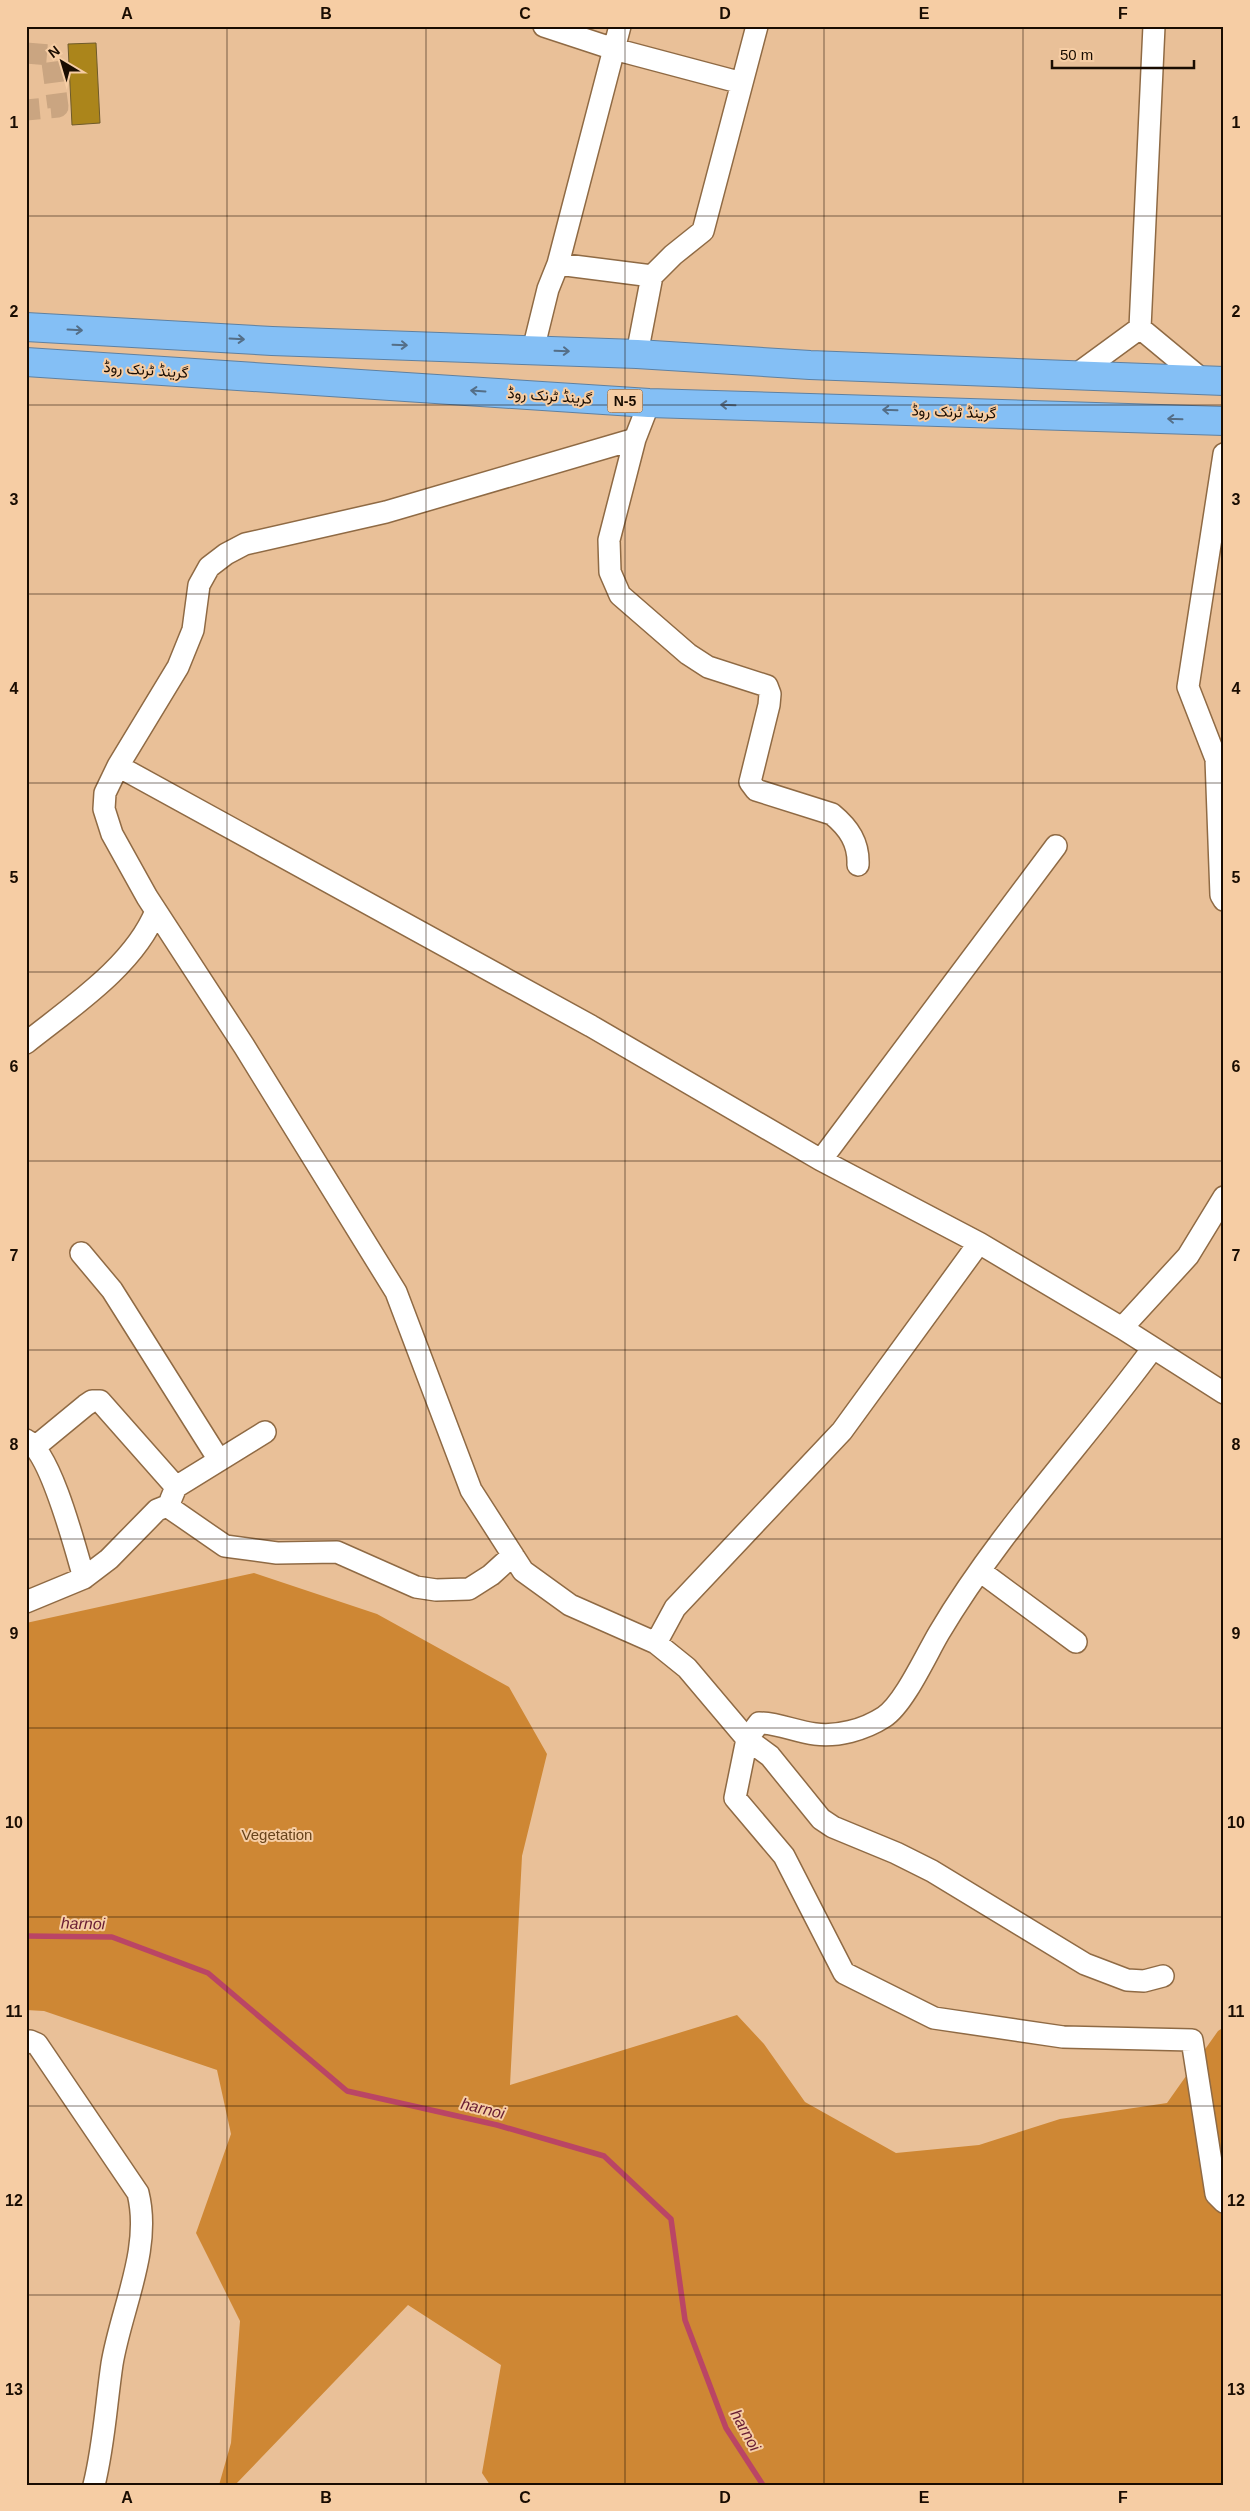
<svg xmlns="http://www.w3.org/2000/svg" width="1250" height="2511" font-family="Arial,Vazirmatn,sans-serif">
	<rect width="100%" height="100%" fill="#e9c098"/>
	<path fill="#ce8734" d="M 254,1573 L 377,1614 L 509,1687 L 547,1754 L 522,1856 L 510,2085 L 737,2015 L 764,2044 L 805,2102 L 896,2153 L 979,2145 L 1060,2119 L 1167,2103 L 1218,2031 L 1224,2027 L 1224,2485 L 490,2485 L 482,2473 L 501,2365 L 408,2305 L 235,2485 L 219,2485 L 231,2443 L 240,2321 L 196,2233 L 231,2134 L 217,2070 L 44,2011 L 26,2010 L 26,1623 Z"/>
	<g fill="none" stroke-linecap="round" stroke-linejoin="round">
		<path stroke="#ba4565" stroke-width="5.5" d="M 26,1936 L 112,1937 L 208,1973 L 347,2091 L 497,2125 L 604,2156 L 671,2219 L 685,2320 L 726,2428 L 763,2485"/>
	</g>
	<path fill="#ab851b" stroke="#6e5a2a" d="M 96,43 L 100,123 L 72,125 L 68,44 Z"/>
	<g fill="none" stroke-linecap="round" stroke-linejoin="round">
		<path stroke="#caa581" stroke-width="21" stroke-dasharray="21 11" stroke-linecap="butt" d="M 26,53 L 51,55 L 58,107 L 26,110"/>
		<g stroke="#8f6a44" stroke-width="24">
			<path id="street" d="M 544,26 L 614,49 L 742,83
				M 620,26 L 558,264 L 652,276
				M 1140,328 L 1205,382
				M 533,350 L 548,289 L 558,264
				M 637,354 L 652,276 L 673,255 L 703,231 L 757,26
				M 1073,377 L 1140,328 L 1154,26
				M 649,403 L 635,439 L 386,512 L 245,544 L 226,554 L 209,567 L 199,585 L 193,630 L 178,667 L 118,766 L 105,793 L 104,809 L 112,834 L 147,897 L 244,1046 L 396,1292 L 471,1490 L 523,1571 L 570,1605 L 656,1643 L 687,1668 L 747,1739 L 770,1756 L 821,1819 L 833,1827 L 896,1853 L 932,1871 L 1085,1964 L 1127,1980 L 1144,1981 L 1163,1976
				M 635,439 L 609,540 L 610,572 L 620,595 L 688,654 L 708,667 L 767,686 L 770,694 L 769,705 L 750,782 L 756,790 L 832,814 C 849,828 859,843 858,865
				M 1224,454 L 1188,687 L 1216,759 L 1221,895 L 1224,900
				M 118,766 L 591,1026 L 821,1160 L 979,1243 L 1122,1328
				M 26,1043 C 71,1007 134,966 156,911
				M 821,1160 L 1056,846
				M 1224,1197 L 1188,1256 L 1122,1328 L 1224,1393
				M 81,1253 L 112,1290 L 219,1460
				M 1153,1348 C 1083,1444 1000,1530 939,1633 C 926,1655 904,1704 884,1717 C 864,1730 837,1737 815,1734 C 796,1732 779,1723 759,1723 L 747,1739 L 735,1798 L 784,1856 L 844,1973 L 934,2018 L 1063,2037 L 1192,2040 L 1216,2194 L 1224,2202
				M 26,1440 C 51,1452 76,1551 84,1578
				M 35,1447 L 86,1405 L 92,1401 L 100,1401 L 176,1487
				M 171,1499 L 176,1487 L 265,1432
				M 980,1571 L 1076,1642
				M 26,1602 L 84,1578 L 109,1559 L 157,1510 L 167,1506 L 225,1546 L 277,1553 L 337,1552 L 416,1587 L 436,1590 L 469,1589 L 491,1575 L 513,1555
				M 656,1643 L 675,1608 L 842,1431 L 979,1243
				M 26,2043 L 30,2041 L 37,2044 L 138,2193 C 152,2249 121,2309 112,2364 C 106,2405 104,2445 94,2485"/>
		</g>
		<g stroke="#5f80a0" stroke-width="30">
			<path id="highway" d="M 26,327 L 272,341 L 637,354 L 810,365 L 1224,381
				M 26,362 L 649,403 L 1224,421"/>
		</g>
		<use href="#street" stroke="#fff" stroke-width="21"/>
		<use href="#highway" stroke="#84bff5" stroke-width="28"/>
	</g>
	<defs><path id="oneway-shaft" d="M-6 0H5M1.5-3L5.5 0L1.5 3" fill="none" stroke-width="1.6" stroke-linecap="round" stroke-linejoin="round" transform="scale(1.25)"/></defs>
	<g stroke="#546e87">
		<use href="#oneway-shaft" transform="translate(75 330) rotate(3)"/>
		<use href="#oneway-shaft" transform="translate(237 339) rotate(3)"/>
		<use href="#oneway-shaft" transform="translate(400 345) rotate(2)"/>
		<use href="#oneway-shaft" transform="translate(562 351) rotate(2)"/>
		<use href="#oneway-shaft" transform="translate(478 391) rotate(-176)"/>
		<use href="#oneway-shaft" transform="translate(728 405) rotate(-178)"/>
		<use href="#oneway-shaft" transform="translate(890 410) rotate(-178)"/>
		<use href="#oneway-shaft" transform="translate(1175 419) rotate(-178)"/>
	</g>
	<path fill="none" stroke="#190c01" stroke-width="1" stroke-opacity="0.55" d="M 227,26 L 227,2485M 426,26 L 426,2485M 625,26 L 625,2485M 824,26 L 824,2485M 1023,26 L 1023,2485M 26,216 L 1224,216M 26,405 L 1224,405M 26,594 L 1224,594M 26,783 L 1224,783M 26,972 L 1224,972M 26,1161 L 1224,1161M 26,1350 L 1224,1350M 26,1539 L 1224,1539M 26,1728 L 1224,1728M 26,1917 L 1224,1917M 26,2106 L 1224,2106M 26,2295 L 1224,2295"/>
	<g text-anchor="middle" stroke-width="4" stroke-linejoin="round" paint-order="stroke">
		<rect fill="#f6cda4" stroke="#5b4632" stroke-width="1" x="607.5" y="389.5" width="35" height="23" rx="4"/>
		<g font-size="14" font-weight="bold" fill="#190c01">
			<text x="625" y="406">N-5</text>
		</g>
		<g font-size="15" fill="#190c01" stroke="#f6cda4">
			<text transform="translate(146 370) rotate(4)" y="5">گرینڈ ٹرنک روڈ</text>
			<text transform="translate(550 396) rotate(4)" y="5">گرینڈ ٹرنک روڈ</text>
			<text transform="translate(954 412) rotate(2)" y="5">گرینڈ ٹرنک روڈ</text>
		</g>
		<g font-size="15" fill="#67431b" stroke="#f6cda4">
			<text x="277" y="1840">Vegetation</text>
		</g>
		<g font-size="16" font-style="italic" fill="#681c33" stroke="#f6cda4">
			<text transform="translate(83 1923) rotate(1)" y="6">harnoi</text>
			<text transform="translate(483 2108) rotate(14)" y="6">harnoi</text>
			<text transform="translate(746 2430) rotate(61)" y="6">harnoi</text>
		</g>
	</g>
	<rect width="1250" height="2511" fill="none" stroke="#f6cda4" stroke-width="55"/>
	<g transform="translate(62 62) rotate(322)" stroke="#f6cda4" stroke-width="4" paint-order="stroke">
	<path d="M0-4L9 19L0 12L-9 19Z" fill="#190c01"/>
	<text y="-8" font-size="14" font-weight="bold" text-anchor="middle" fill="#190c01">N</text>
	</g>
	<path d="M1052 60v8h142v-8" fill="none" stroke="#190c01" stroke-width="2.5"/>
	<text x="1060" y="60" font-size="15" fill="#190c01" stroke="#f6cda4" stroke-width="4" paint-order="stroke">50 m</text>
	<rect x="28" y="28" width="1194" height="2456" fill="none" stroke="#190c01" stroke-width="2"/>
	<g font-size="16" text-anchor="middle" font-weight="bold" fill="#190c01">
		<text x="127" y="19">A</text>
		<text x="326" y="19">B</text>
		<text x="525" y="19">C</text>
		<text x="725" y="19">D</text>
		<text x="924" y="19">E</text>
		<text x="1123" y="19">F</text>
		<text x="14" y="128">1</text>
		<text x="1236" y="128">1</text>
		<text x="14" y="317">2</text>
		<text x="1236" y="317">2</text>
		<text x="14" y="505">3</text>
		<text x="1236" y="505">3</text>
		<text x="14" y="694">4</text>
		<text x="1236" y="694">4</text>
		<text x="14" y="883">5</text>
		<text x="1236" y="883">5</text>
		<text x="14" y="1072">6</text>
		<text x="1236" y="1072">6</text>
		<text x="14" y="1261">7</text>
		<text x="1236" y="1261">7</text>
		<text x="14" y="1450">8</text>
		<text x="1236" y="1450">8</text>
		<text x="14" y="1639">9</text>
		<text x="1236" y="1639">9</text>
		<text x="14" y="1828">10</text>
		<text x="1236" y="1828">10</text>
		<text x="14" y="2017">11</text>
		<text x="1236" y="2017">11</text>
		<text x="14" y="2206">12</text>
		<text x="1236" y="2206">12</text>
		<text x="14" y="2395">13</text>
		<text x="1236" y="2395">13</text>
		<text x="127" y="2503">A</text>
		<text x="326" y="2503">B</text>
		<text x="525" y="2503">C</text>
		<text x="725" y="2503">D</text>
		<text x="924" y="2503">E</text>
		<text x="1123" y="2503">F</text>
	</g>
</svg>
